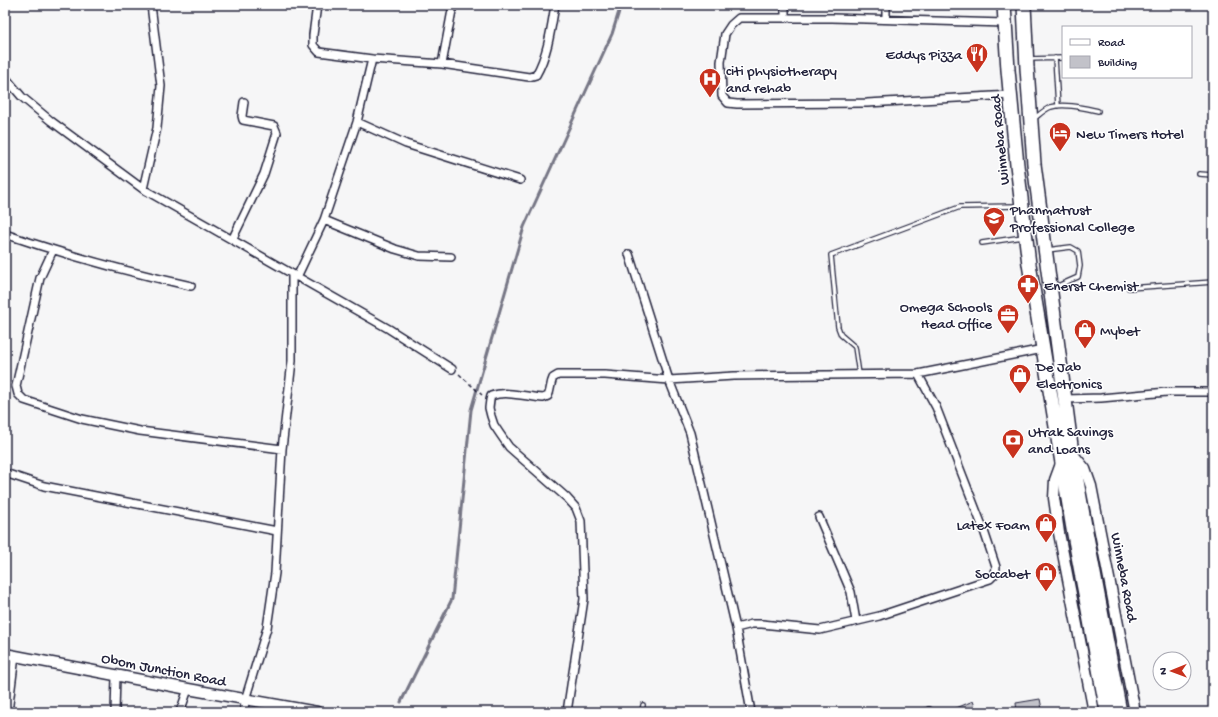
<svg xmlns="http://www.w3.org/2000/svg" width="1218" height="717" font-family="'Gochi Hand',sans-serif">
	<rect width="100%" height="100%" fill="#f6f6f7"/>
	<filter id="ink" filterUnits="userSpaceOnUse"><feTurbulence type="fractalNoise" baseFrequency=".025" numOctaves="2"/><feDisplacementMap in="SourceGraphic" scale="8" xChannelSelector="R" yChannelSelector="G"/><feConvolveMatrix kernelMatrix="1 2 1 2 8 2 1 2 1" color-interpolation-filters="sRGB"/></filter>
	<g filter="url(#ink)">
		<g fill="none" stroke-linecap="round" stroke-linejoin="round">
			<path stroke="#767685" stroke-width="3" d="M 401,702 L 452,599 L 471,410 L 524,227 L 612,34 L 621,5"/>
		</g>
		<path fill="#c2c2c9" stroke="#22223b" d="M 1040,699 L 1042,709 L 1030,710 L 1030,712 L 1027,712 L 1026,710 L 1017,712 L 1016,703 Z
			M 973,701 L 977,712 L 956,712 L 954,709 Z"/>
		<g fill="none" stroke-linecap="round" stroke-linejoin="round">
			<g stroke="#22223b" stroke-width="6">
				<path id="lane" d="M 1055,58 L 1058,106
					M 1029,59 L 1063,58
					M 1035,118 C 1040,114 1045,109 1051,107 C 1065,103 1084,108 1098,111
					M 1199,174 L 1213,175
					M 982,243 L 1023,237
					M 1047,250 L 1071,247 L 1078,251 L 1080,266 L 1078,277 L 1053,288
					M 1129,288 L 1213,282
					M 859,374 L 855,347 L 841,335 L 838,327 L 831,255 L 960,207 L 1019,206
					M 642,712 L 643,705"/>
			</g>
			<g stroke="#22223b" stroke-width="10">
				<path id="street" d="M 317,5 L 313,35 L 313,45 L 319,52 L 372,59 L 442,64 L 529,77 L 536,75 C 548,54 551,29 555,5
					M 785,5 L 785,18
					M 886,5 L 886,19
					M 1005,23 L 832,18 L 739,18 L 731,25 L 725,34 L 721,62 L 722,96 L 728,103 L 737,104 L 867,103 L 1011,95
					M 442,64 L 453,5
					M 5,77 L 22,97 L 51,121 L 143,189 L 389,329 L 452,369
					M 357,122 L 406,144 L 520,180
					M 143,189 L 157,128 L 161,86 L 151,5
					M 324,220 L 395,249 L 419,256 L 451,257
					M 5,234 C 66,255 128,272 191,286
					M 232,240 L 264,174 L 277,133 L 274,126 L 243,120 L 242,116 L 244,102
					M 53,250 L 40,278 L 16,386 L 18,394 L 24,400 L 82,419 L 140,431 L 282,449
					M 629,254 L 669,380 L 690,433 L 736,628 L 751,712
					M 297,277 L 324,220 L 357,122 L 372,59
					M 1065,399 L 1101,398 L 1167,392 L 1213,392
					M 5,473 L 44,486 L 277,531
					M 819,517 L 851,592 L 856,621
					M 736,628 L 752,624 L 762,624 L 820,630 L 879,616 L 990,579 L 995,574 L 996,567 L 983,528 L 936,407 L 918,374
					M 929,711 L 929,712
					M 8,712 L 15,656
					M 115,712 L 116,676
					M 180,712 L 188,689
					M 244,712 L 245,700 L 267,628 L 275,573 L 282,449 L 292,361 L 292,274
					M 567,712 L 584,599 L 581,521 L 576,508 L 567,498 L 509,447 L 500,434 L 494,425 L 491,416 L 489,408 L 490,400 L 491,396 C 507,390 526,397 543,398 L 548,396 C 551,390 550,384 553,378 L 558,375 L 605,375 L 669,380 L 734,376 L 918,374 L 1043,349"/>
			</g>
			<g stroke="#22223b" stroke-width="13">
				<path id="secondary" d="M 1072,453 L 1085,469 L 1091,486 L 1135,712
					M 1062,461 L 1055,480 L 1054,498 L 1059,533 L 1094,712
					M 5,654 L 188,689 L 317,712"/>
			</g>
			<g stroke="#22223b" stroke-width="16">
				<path id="highway" d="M 1004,5 L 1008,70 L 1017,165 L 1029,264 L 1073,529 L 1107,712
					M 1024,5 L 1027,68 L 1034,164 L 1072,453 L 1085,526 L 1120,712"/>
			</g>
			<path stroke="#22223b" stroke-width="1.5" stroke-dasharray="4 3" stroke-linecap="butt" d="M 459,374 L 482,395"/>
			<use href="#lane" stroke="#fff" stroke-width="3.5"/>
			<use href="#street" stroke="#fff" stroke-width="7"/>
			<use href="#secondary" stroke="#fff" stroke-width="10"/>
			<use href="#highway" stroke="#fff" stroke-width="13"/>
		</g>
	</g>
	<defs>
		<g id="restaurant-pin" transform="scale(1.15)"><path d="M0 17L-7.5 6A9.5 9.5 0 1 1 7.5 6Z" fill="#c8321e" stroke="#fff"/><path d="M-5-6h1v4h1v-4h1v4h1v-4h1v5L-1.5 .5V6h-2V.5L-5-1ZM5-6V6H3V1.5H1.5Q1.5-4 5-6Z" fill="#fff"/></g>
		<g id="hospital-pin" transform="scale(1.15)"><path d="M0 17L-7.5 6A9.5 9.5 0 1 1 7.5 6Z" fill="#c8321e" stroke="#fff"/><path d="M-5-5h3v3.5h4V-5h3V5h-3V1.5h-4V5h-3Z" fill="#fff"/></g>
		<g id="hotel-pin" transform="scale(1.15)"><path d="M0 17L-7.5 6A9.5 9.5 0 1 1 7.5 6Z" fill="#c8321e" stroke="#fff"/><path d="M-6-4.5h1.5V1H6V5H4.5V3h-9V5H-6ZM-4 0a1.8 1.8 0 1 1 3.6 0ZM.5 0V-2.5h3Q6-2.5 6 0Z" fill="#fff"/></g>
		<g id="school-pin" transform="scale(1.15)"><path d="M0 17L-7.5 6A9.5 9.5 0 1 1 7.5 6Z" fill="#c8321e" stroke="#fff"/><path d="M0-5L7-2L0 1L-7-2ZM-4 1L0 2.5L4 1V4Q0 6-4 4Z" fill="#fff"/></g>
		<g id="pharmacy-pin" transform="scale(1.15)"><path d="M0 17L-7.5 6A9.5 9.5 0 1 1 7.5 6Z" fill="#c8321e" stroke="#fff"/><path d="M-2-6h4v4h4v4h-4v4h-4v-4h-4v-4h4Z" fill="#fff"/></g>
		<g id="office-pin" transform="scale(1.15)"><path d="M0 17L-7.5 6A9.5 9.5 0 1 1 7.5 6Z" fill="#c8321e" stroke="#fff"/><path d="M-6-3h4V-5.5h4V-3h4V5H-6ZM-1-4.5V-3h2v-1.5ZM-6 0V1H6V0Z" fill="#fff"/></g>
		<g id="shop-pin" transform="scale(1.15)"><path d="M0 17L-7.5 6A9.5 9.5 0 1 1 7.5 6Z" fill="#c8321e" stroke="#fff"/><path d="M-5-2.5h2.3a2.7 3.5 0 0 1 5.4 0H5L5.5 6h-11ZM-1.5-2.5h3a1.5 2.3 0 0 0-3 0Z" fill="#fff"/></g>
		<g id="bank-pin" transform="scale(1.15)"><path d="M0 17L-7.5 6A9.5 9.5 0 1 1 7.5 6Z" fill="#c8321e" stroke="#fff"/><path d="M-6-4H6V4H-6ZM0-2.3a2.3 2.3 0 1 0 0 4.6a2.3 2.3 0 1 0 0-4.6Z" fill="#fff"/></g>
	</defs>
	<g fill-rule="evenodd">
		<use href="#restaurant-pin" x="977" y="54"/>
		<use href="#hospital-pin" x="710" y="79"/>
		<use href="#hotel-pin" x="1060" y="133"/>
		<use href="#school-pin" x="994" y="218"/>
		<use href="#pharmacy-pin" x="1028" y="285"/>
		<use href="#office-pin" x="1008" y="315"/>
		<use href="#shop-pin" x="1085" y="330"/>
		<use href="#shop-pin" x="1020" y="375"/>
		<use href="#bank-pin" x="1013" y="440"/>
		<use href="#shop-pin" x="1046" y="524"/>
		<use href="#shop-pin" x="1046" y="573"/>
	</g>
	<g text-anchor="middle" stroke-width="3" stroke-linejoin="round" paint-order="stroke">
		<g font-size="15" fill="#22223b" stroke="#fff" text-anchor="start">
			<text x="962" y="59" text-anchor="end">Eddys Pizza</text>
			<text x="726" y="75">citi physiotherapy<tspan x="726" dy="17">and rehab</tspan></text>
			<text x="1076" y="138">New Timers Hotel</text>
			<text x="1010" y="214">Phanmatrust<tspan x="1010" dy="17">Professional College</tspan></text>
			<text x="1044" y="290">Enerst Chemist</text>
			<text x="992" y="311" text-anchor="end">Omega Schools<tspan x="992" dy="17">Head Office</tspan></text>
			<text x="1100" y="335">Mybet</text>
			<text x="1036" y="371">De Jab<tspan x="1036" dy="17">Electronics</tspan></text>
			<text x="1028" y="436">Utrak Savings<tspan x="1028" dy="17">and Loans</tspan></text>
			<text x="1030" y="529" text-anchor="end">Latex Foam</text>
			<text x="1030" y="578" text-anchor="end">Soccabet</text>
		</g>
		<g font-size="15" fill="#22223b" stroke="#fff">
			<text transform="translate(999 140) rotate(-96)" y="5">Winneba Road</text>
			<text transform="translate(1125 577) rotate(79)" y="5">Winneba Road</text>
			<text transform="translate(164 669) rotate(11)" y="5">Obom Junction Road</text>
		</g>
	</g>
	<rect width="1218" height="717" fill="none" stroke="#fff" stroke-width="20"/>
	<rect x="10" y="10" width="1198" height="697" fill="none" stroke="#22223b" stroke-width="1.5" filter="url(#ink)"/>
	<rect x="1062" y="26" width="130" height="52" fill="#ffffff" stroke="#a7a7b1"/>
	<rect x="1070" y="39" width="20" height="6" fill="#ffffff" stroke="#a7a7b1"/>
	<text x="1098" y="46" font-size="12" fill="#22223b">Road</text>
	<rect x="1070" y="56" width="20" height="12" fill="#c2c2c9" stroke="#a7a7b1"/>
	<text x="1098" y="66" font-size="12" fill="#22223b">Building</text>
	<g transform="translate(1172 671) rotate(269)"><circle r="19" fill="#ffffff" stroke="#a7a7b1"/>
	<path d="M0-3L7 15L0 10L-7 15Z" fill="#c8321e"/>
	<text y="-6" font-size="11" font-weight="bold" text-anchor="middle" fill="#22223b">N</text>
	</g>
</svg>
